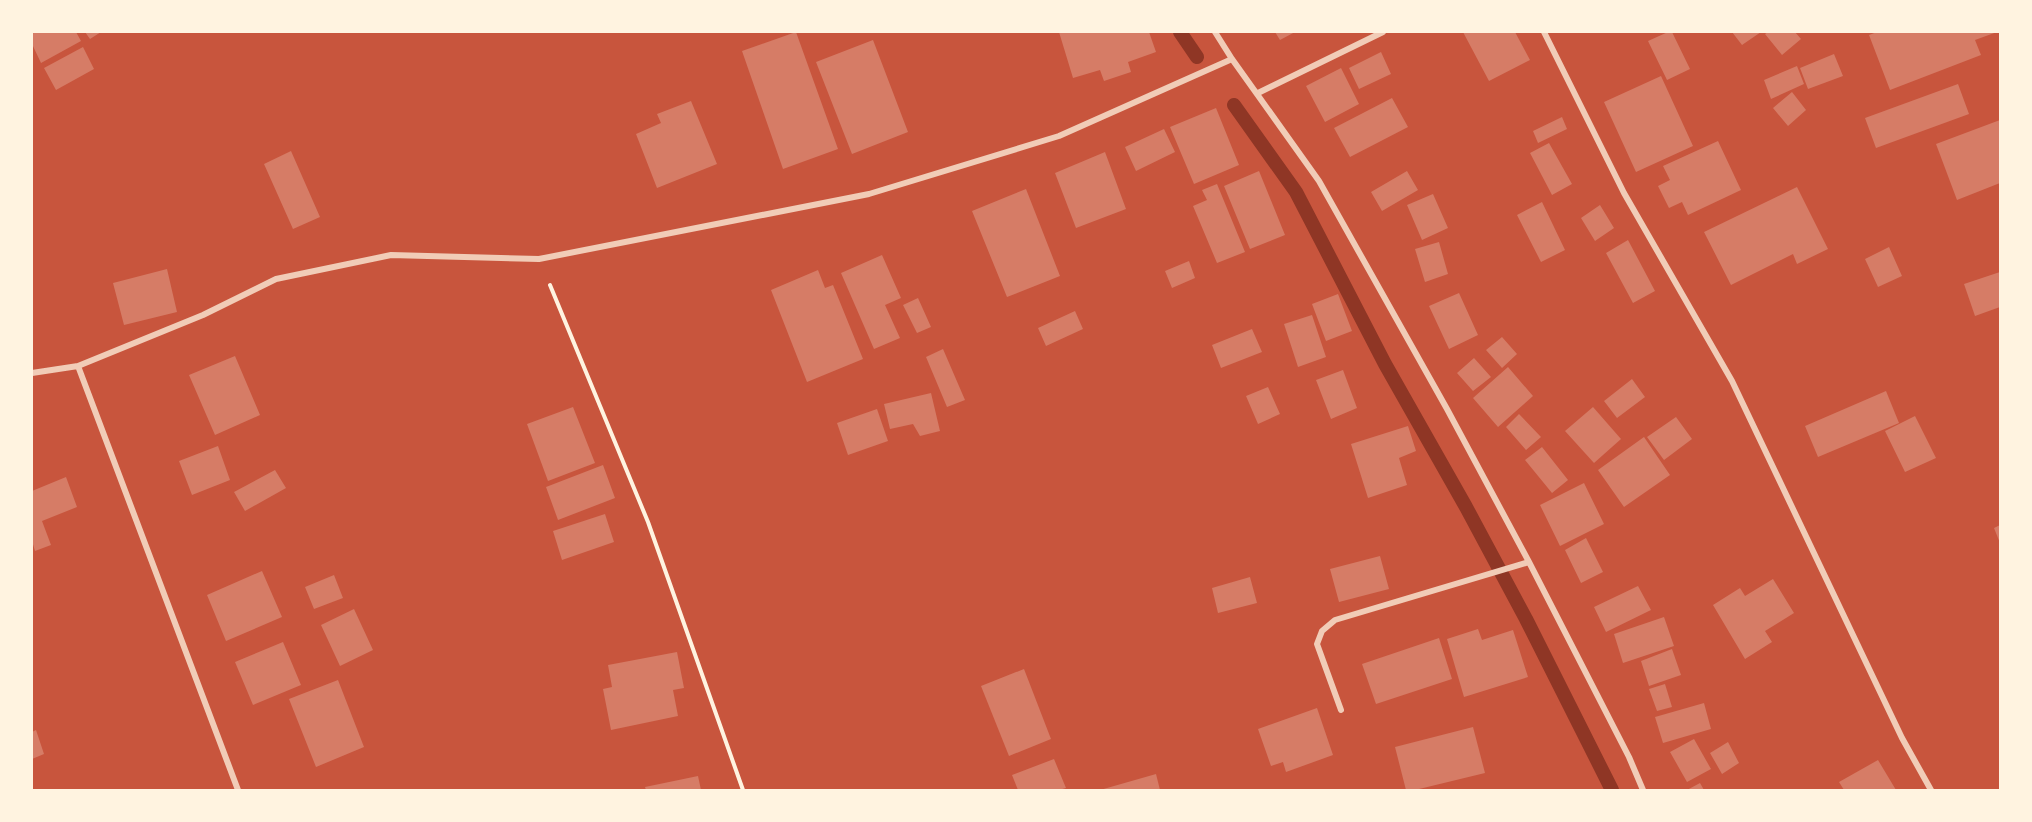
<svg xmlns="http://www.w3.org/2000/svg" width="2032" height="822" font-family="Bitter,serif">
	<rect width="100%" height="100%" fill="#c8553d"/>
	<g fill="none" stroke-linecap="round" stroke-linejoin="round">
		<path stroke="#8f3625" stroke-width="14" d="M 1180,32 L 1197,57
			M 1234,105 L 1296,192 L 1385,364 L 1466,507 L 1526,619 L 1612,790"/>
	</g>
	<path fill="#d67c66" d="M 32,32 L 76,32 L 81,41 L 41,63 L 32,44 Z
		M 85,32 L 101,32 L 90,39 Z
		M 796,32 L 838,149 L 783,169 L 742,51 Z
		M 1059,32 L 1149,32 L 1156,52 L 1128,62 L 1131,72 L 1104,81 L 1100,70 L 1073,78 Z
		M 1275,32 L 1295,32 L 1280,40 Z
		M 1463,32 L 1515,32 L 1530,60 L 1489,81 Z
		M 1668,32 L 1672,32 L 1690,69 L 1667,80 L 1648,41 Z
		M 1732,32 L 1761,32 L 1742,45 Z
		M 1768,32 L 1795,32 L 1801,39 L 1782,55 L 1765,34 Z
		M 1877,32 L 1997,32 L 1975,40 L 1981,55 L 1890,90 L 1869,35 Z
		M 873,40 L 908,132 L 852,154 L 816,62 Z
		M 83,47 L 94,69 L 56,90 L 44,68 Z
		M 1381,52 L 1391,74 L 1359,89 L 1349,68 Z
		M 1834,54 L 1843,76 L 1808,89 L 1800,68 Z
		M 1797,66 L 1804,84 L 1771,99 L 1764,80 Z
		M 1341,68 L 1359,104 L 1325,122 L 1306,86 Z
		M 1661,76 L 1693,146 L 1636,172 L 1604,102 Z
		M 1958,84 L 1969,114 L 1876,148 L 1865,118 Z
		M 1792,92 L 1806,110 L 1788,126 L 1773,108 Z
		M 1392,98 L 1408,127 L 1350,157 L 1334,128 Z
		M 691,101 L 717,164 L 657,188 L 636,134 L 661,123 L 657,114 Z
		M 1216,108 L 1239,165 L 1194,184 L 1170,127 Z
		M 1562,117 L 1567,129 L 1538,143 L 1533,131 Z
		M 2000,120 L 2000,183 L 1957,200 L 1936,144 Z
		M 1164,129 L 1175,152 L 1136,171 L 1125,147 Z
		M 1718,141 L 1741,190 L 1688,215 L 1682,202 L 1669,208 L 1658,186 L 1670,180 L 1663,166 Z
		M 1549,143 L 1572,184 L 1552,195 L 1530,153 Z
		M 291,151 L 320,217 L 293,229 L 264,164 Z
		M 1105,152 L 1126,209 L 1076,228 L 1055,173 Z
		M 1259,171 L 1285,235 L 1250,249 L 1224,186 Z
		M 1407,171 L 1418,190 L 1382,211 L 1371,192 Z
		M 1217,184 L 1245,252 L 1217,263 L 1193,206 L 1207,200 L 1202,190 Z
		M 1797,187 L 1828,249 L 1797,264 L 1793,254 L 1731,285 L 1704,232 Z
		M 1026,189 L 1060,276 L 1007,297 L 972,211 Z
		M 1433,194 L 1448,228 L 1422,240 L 1407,205 Z
		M 1542,202 L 1565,250 L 1541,262 L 1517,215 Z
		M 1600,205 L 1614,228 L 1595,241 L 1581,218 Z
		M 1628,240 L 1655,291 L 1633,303 L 1606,253 Z
		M 1439,242 L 1448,274 L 1425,282 L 1415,249 Z
		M 1889,247 L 1902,276 L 1878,287 L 1865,259 Z
		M 882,255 L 901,298 L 885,305 L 900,338 L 874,349 L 841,273 Z
		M 1189,261 L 1195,278 L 1172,288 L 1165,271 Z
		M 167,269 L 177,312 L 124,325 L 113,283 Z
		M 818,270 L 825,288 L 833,285 L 863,359 L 807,382 L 771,290 Z
		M 2000,272 L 2000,307 L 1975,316 L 1964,284 Z
		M 1459,293 L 1478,335 L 1449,349 L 1429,306 Z
		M 1338,294 L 1352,331 L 1326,341 L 1312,304 Z
		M 918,298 L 931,327 L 917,333 L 903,305 Z
		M 1075,311 L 1083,329 L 1046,346 L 1038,328 Z
		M 1312,315 L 1326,357 L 1298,367 L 1284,324 Z
		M 1252,329 L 1262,352 L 1221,368 L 1212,345 Z
		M 1502,337 L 1517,354 L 1502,368 L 1486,350 Z
		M 943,349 L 965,400 L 947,407 L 926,357 Z
		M 235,356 L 260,415 L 215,435 L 189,375 Z
		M 1474,358 L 1491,377 L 1473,391 L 1457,373 Z
		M 1508,367 L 1533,396 L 1498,427 L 1473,398 Z
		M 1343,370 L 1357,408 L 1331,419 L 1316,380 Z
		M 1632,379 L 1645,397 L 1617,418 L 1604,401 Z
		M 1268,387 L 1280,414 L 1258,424 L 1246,396 Z
		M 1886,391 L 1899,423 L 1818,457 L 1805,426 Z
		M 931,393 L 940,431 L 920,436 L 913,424 L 890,429 L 884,404 Z
		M 573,407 L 595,463 L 548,481 L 527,424 Z
		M 1593,407 L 1621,439 L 1594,463 L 1565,431 Z
		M 877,409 L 888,441 L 848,455 L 837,423 Z
		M 1519,414 L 1541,437 L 1526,450 L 1506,427 Z
		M 1915,416 L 1936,458 L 1905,472 L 1885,431 Z
		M 1676,417 L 1692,439 L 1664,460 L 1647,437 Z
		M 1408,426 L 1416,451 L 1399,458 L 1407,485 L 1368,498 L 1351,444 Z
		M 1644,437 L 1670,475 L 1624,507 L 1598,470 Z
		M 218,446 L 230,480 L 192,495 L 179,461 Z
		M 1542,447 L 1568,480 L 1552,493 L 1525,460 Z
		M 603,465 L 615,498 L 558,520 L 546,487 Z
		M 275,470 L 286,488 L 245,511 L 234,492 Z
		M 66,477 L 77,507 L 42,521 L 51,545 L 35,551 L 32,541 L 32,491 Z
		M 1584,483 L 1604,524 L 1560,546 L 1540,505 Z
		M 605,514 L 614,542 L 562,560 L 553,531 Z
		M 2000,525 L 2000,543 L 1994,528 Z
		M 1586,538 L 1603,572 L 1581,583 L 1565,550 Z
		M 1380,556 L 1389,589 L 1339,602 L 1330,569 Z
		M 262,571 L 282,617 L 226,641 L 207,595 Z
		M 334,575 L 343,598 L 314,609 L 305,587 Z
		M 1250,577 L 1257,603 L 1218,613 L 1212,588 Z
		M 1773,579 L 1794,613 L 1765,631 L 1772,642 L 1745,659 L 1713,605 L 1740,588 L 1745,596 Z
		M 1638,586 L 1651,610 L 1606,632 L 1594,607 Z
		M 354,609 L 373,650 L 340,666 L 321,625 Z
		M 1664,617 L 1674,646 L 1623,663 L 1614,634 Z
		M 1478,629 L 1482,640 L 1513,630 L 1528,677 L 1464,697 L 1447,639 Z
		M 1439,638 L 1452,679 L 1376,704 L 1362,664 Z
		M 283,642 L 301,685 L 253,705 L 235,662 Z
		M 1672,649 L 1681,675 L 1649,686 L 1641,661 Z
		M 677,652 L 684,688 L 673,690 L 678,716 L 611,730 L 603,689 L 612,687 L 608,665 Z
		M 1024,669 L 1051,739 L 1009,756 L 981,686 Z
		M 338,680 L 364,747 L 316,767 L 289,699 Z
		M 1665,684 L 1672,707 L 1657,711 L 1649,689 Z
		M 1704,703 L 1711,729 L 1663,743 L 1655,717 Z
		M 1317,708 L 1333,755 L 1286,772 L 1283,762 L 1271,766 L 1258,729 Z
		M 1473,727 L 1485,773 L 1415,790 L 1406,790 L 1395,747 Z
		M 36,730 L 44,754 L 32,759 L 32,732 Z
		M 1694,739 L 1711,769 L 1687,782 L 1670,752 Z
		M 1728,742 L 1739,763 L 1722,774 L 1710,753 Z
		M 1054,759 L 1066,788 L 1059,790 L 1018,790 L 1012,775 Z
		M 1878,760 L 1896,790 L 1844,790 L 1839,782 Z
		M 1156,774 L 1160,790 L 1100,790 Z
		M 698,776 L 701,790 L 646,790 L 645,787 Z
		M 1700,783 L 1704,790 L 1687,790 Z"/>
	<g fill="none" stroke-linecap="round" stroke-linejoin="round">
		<path stroke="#fff3e0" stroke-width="4" d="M 550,285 L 648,522 L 743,790"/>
		<path stroke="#f1ccb7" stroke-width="6" d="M 1215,32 L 1232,59 L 1319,181 L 1447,409 L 1529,562 L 1629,757 L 1643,790
			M 1544,32 L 1624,193 L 1732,381 L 1902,738 L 1931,790
			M 1258,93 L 1383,32
			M 78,366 L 238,790
			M 32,373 L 78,366 L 203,315 L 276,279 L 391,255 L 539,259 L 869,194 L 1059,136 L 1232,59
			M 1341,710 L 1317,644 L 1322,631 L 1335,620 L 1529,562"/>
	</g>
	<rect width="2032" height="822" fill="none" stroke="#fff3e0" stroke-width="66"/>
</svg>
